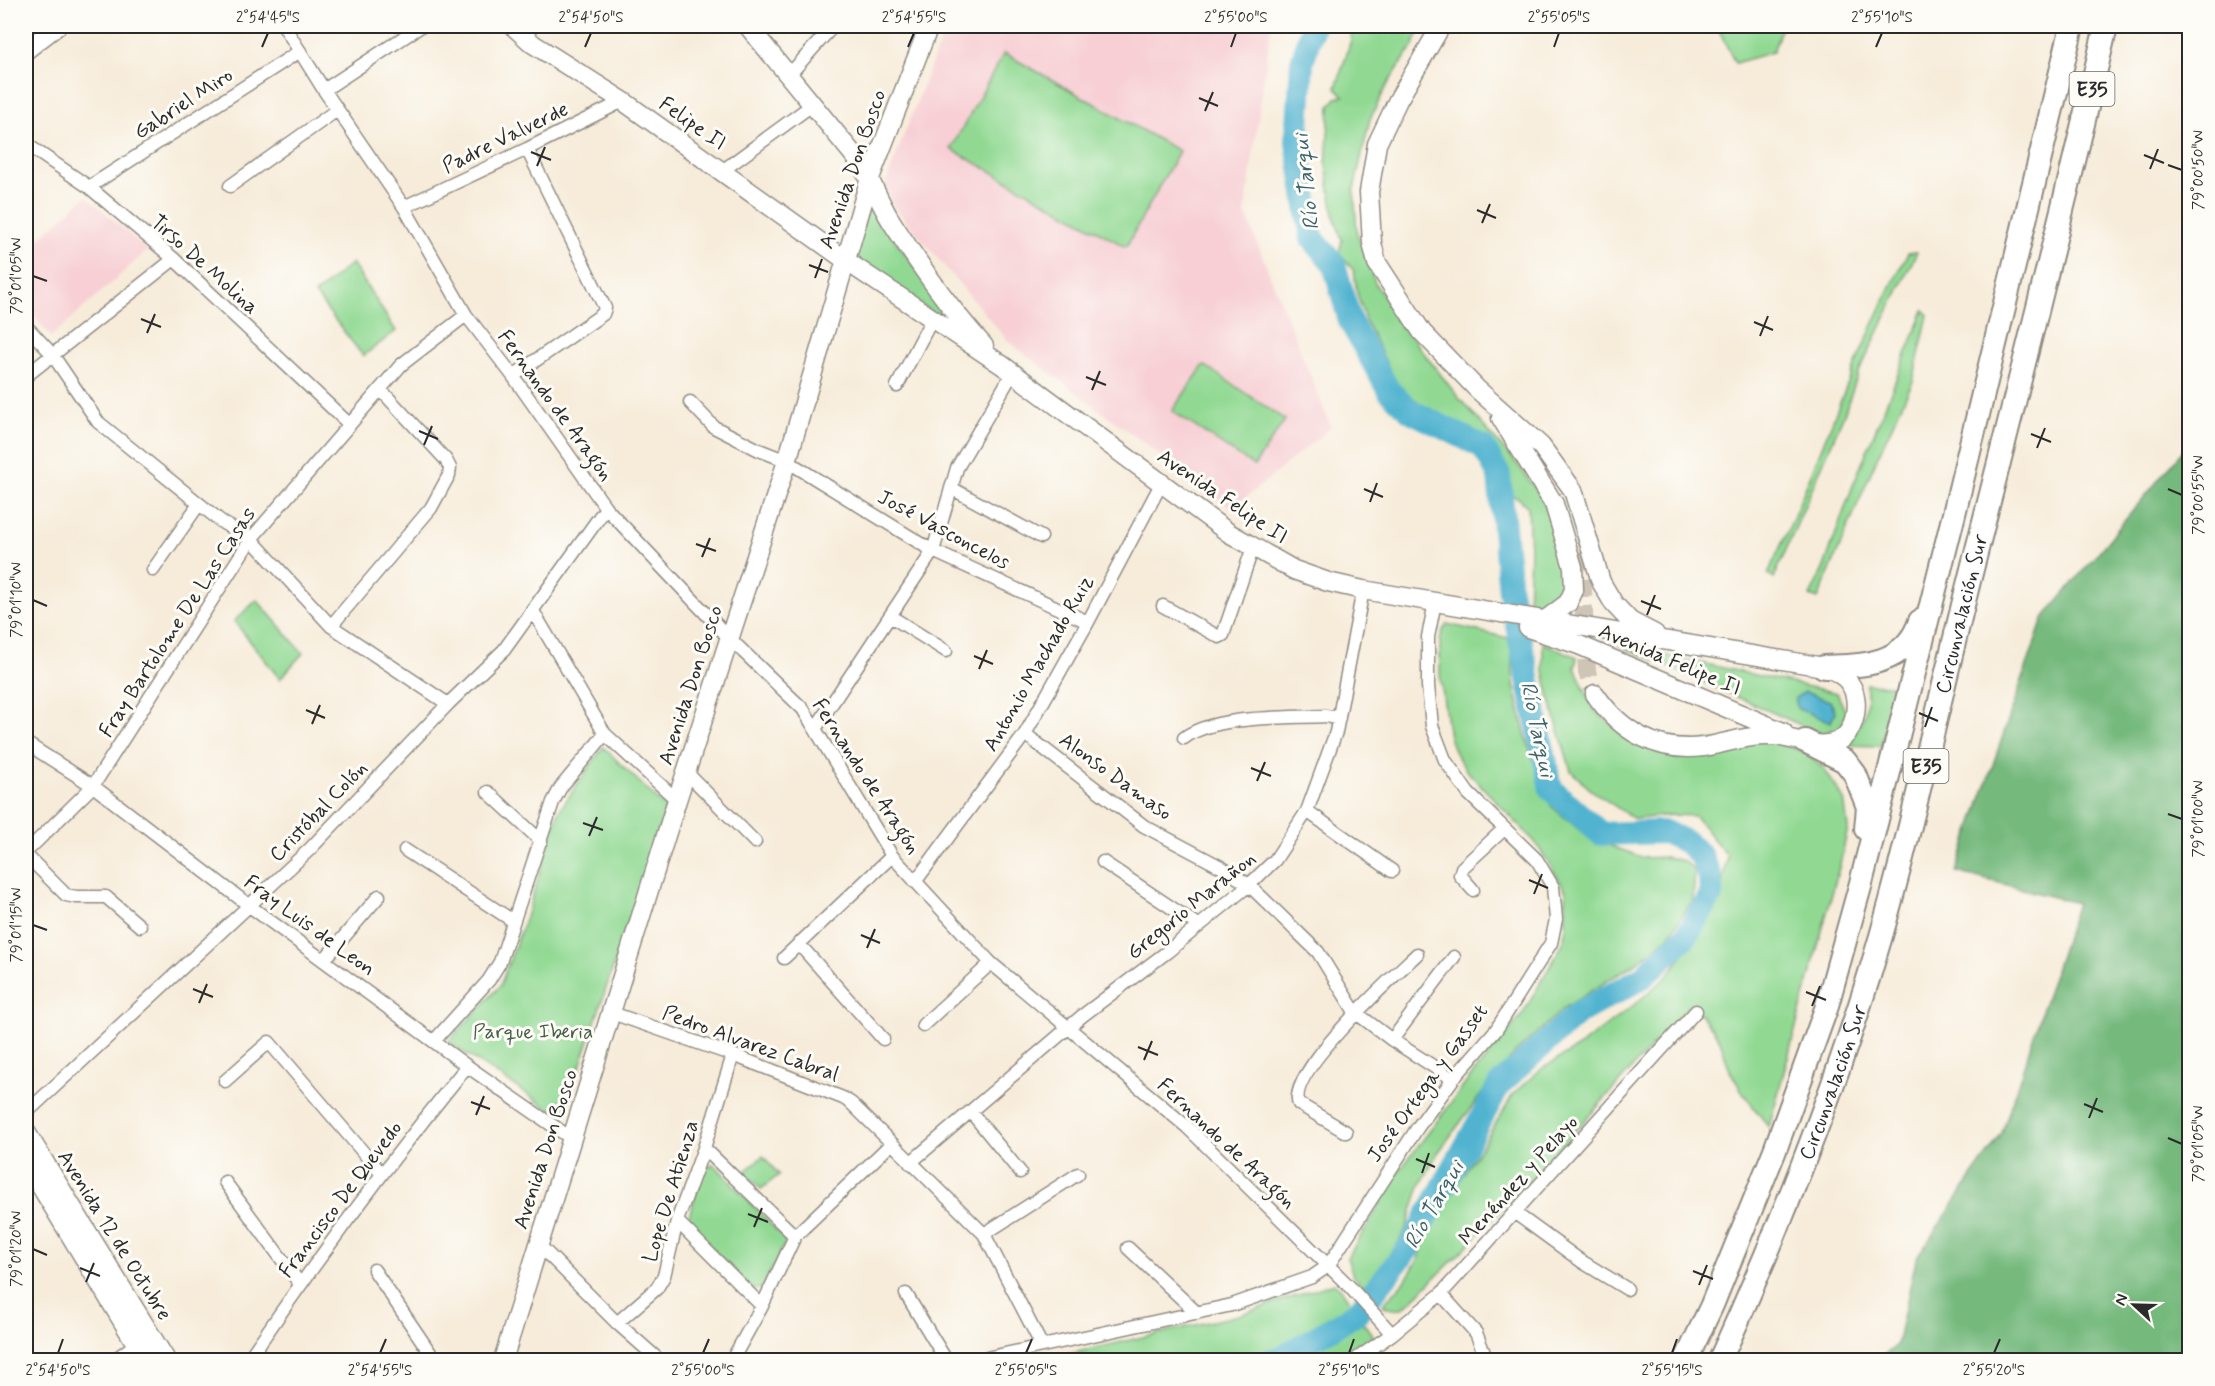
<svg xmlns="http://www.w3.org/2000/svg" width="2215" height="1386" font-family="Mynerve,sans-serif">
	<rect width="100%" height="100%" fill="#fdfcf7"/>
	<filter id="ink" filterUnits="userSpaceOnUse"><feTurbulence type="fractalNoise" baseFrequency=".0167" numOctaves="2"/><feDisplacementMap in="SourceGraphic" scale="12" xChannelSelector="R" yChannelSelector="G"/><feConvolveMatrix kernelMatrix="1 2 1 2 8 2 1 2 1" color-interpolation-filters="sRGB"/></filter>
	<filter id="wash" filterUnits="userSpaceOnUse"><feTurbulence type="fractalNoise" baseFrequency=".008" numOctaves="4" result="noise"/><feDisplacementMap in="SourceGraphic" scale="24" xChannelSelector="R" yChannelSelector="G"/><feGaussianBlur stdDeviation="1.35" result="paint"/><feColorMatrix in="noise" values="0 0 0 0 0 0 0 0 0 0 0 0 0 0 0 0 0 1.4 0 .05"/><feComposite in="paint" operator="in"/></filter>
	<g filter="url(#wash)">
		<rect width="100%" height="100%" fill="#f7ecda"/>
		<path fill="#f7cfd4" d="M 946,26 L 1271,26 L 1245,213 L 1331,427 L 1232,509 L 1009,342 L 893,206 L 884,187 Z
			M 86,196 L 148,250 L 51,337 L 26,307 L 26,251 Z"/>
		<path fill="#91d993" stroke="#5e825f" stroke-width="1.5" d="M 1362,26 L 1422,26 L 1413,46 L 1387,85 L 1370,119 L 1354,189 L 1357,233 L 1376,285 L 1399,321 L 1458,397 L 1518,465 L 1545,502 L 1561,553 L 1564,584 L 1559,599 L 1528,608 L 1530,550 L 1528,507 L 1517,497 L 1492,490 L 1472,434 L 1430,411 L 1398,386 L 1365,320 L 1357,293 L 1354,271 L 1339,253 L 1342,240 L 1334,216 L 1326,164 L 1330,106 L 1336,98 L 1344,96 L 1336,88 L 1351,40 L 1352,29 Z
			M 1717,26 L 1782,26 L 1773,52 L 1735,63 Z
			M 1004,53 L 1179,151 L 1126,247 L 951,149 Z
			M 869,205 L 970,341 L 854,256 Z
			M 1917,252 L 1858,374 L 1844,414 L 1774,578 L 1768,574 C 1777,553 1788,532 1796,511 C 1832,424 1864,336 1908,253 Z
			M 352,263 L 396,331 L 363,356 L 315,294 Z
			M 1924,310 L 1928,315 L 1913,381 L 1877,458 L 1818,599 L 1810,596 L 1824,567 L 1852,488 Z
			M 1204,365 L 1285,420 L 1254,466 L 1172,411 Z
			M 257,600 L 303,653 L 280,679 L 234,621 Z
			M 1447,624 L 1508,638 L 1511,650 L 1514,684 L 1525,733 L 1543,793 L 1552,807 L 1589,838 L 1644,858 L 1666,857 L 1684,861 L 1695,871 L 1693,900 L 1669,936 L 1639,961 L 1564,1008 L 1515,1053 L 1494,1077 L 1437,1154 L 1420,1186 L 1406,1229 L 1390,1257 L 1379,1273 L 1362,1286 L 1353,1275 L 1347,1258 L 1377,1210 L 1385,1190 L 1472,1075 L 1522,1015 L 1563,943 L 1566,927 L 1566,891 L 1548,862 L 1535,842 L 1466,770 L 1455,753 L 1449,737 L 1440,675 L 1440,640 L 1443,630 Z
			M 1543,643 L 1577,657 L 1575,668 L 1595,711 L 1635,743 L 1769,740 L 1805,752 L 1824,769 L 1844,799 L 1848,828 L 1840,864 L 1769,1127 C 1755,1109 1740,1091 1730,1070 C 1725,1060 1724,1049 1719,1039 C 1712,1025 1700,1015 1691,1003 C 1597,1106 1506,1213 1403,1308 C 1396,1311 1390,1309 1383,1305 L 1407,1278 L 1418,1260 L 1431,1224 L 1487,1138 L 1514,1093 L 1541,1069 L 1577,1048 L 1635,1004 L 1661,982 L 1673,969 L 1719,899 L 1727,856 L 1695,816 L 1673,815 L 1634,819 L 1591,790 L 1571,771 L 1552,707 L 1543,668 Z
			M 1619,645 L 1837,693 L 1846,713 L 1841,727 L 1821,734 Z
			M 1866,684 L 1901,686 L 1880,746 L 1846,745 C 1862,722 1870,712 1866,684 Z
			M 603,747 L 666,808 L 563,1118 L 448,1042 L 500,986 L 527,914 L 559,811 Z
			M 763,1156 L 779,1175 L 761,1189 L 744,1172 Z
			M 714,1164 L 786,1241 L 763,1288 L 752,1290 L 687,1222 L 704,1168 Z
			M 1334,1283 L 1342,1290 L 1374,1338 L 1332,1360 L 1043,1360 L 1239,1315 Z"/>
		<path fill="#74b97d" stroke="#507254" stroke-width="1.5" d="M 2189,443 L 2189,1360 L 1878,1360 L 1897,1345 L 1916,1259 L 2002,1133 L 2077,903 L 1956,872 L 2043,619 Z"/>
		<path fill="#51b3d0" stroke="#3e6f7e" stroke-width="1.5" d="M 1805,692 L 1830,701 L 1835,711 L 1831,722 L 1798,709 L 1795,698 Z"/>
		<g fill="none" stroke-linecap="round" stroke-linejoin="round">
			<path stroke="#51b3d0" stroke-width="24" d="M 1272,1360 L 1281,1358 L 1357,1313 L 1411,1245 L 1500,1084 L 1578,1013 L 1643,977 L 1686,936 L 1711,895 L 1710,876 L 1701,856 L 1688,843 L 1665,832 L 1601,834 L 1551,789 L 1510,591 L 1499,475 L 1483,447 L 1411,411 L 1389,391 L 1350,321 L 1334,264 L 1312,238 L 1297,142 L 1302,62 L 1313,26"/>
		</g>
	</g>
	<g filter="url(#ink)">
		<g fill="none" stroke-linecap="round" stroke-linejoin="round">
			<path stroke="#cec5b7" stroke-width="18" stroke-dasharray="18 9" stroke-linecap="butt" d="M 1581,552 L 1587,672 L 1595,694"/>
			<g stroke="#918c82" stroke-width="15">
				<path id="street" d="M 284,26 L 324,90 L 404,207 L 466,315 L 513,376 L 606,508 L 729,638 L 803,709 L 892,856 L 991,963 L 1187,1127 L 1349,1286 L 1392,1334
					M 789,75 L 833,26
					M 324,90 L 421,26
					M 26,144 L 89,187 L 174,259 L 349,424
					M 722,171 L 812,105
					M 230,186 L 337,110
					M 89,187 L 300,51
					M 404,207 L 527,149 L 623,101
					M 26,326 L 52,354 L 98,422 L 223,523 L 251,539 L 331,626 L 448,704
					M 26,376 L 174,259
					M 513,376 L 603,314 L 605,308 L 527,149
					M 897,386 L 932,319
					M 690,402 L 714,427 L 759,450 L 787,461 L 933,551 L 1088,622
					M 951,488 L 1041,537
					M 153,570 L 199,504
					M 1163,606 L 1219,637 L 1223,635 L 1253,547
					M 533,611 L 605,734 L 677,800
					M 890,616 L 946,651
					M 331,626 L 431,508 L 449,475 L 450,468 L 446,460 L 380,389
					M 815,729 L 933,551 L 957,468 L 1012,374
					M 1025,734 L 1144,826 L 1221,867 L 1249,885 L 1318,952 L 1355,1012 L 1392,1040 L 1453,1079
					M 1184,738 C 1214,715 1287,718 1325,716 L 1339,718
					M 26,743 L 93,786 L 255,910 L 467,1066 L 572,1139
					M 686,772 L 755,842
					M 488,792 L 541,841
					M 1307,811 L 1392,871
					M 405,850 L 513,921
					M 26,852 L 93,786 L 251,539 L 401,365 L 466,315
					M 26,855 L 66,895 L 76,897 L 106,897 L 140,926
					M 1103,862 L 1199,926
					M 915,882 L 1025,734 L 1088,622 L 1161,484
					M 1473,890 L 1460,875 L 1462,868 L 1504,829
					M 799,944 L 883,1039
					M 784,958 L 892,856
					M 324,960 L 379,896
					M 612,1013 L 733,1055 L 843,1098 L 851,1103 L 984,1234 L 1042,1346
					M 923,1025 L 991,963
					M 1392,1040 L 1454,957
					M 434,1041 L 489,980 L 500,962 L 553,802 L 561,787 L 605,734
					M 225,1081 L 269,1042 L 381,1173
					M 971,1112 L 1020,1172
					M 26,1113 L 310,849 L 448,704 L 504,650 L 606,508
					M 1346,1132 L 1299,1104 C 1285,1074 1394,976 1417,954
					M 704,1148 L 795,1236
					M 910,1163 L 1082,1016 L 1167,952 L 1249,885 L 1275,860 L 1307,811 L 1336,732 L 1363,590
					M 225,1182 L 300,1284
					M 1515,1213 L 1581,1261 L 1627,1289
					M 677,1221 L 762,1306
					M 984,1234 L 1078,1174
					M 539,1245 L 617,1323 L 659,1360
					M 1128,1248 L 1197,1313
					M 374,1270 L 435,1360
					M 906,1294 L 946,1360
					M 1441,1294 L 1476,1333 L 1487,1360
					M 617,1323 L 657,1288 L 664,1276 L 677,1221 L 704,1148 L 733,1055
					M 114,1360 L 136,1344
					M 248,1360 C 317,1259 390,1161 467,1066
					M 732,1360 L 762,1306 L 795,1236 L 891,1144
					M 977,1360 L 1232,1305 L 1312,1277 L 1328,1266 L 1418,1127 L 1453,1079 L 1496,1030 L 1551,943 L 1556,919 L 1553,887 L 1537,860 L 1468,793 L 1445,760 L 1432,726 L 1428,686 L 1428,637 L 1435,602
					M 1355,1360 L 1392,1334 L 1441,1294 L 1696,1011"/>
			</g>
			<g stroke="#918c82" stroke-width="21">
				<path id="secondary" d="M 513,26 L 533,44 L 623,101 L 858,269 L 1002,365 L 1229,533 L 1294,570 L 1328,582 L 1363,590 L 1824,667 C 1835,671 1843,674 1850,684 C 1861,699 1856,733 1838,741 C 1818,751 1792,736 1771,736 C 1747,735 1727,743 1703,747 C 1657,753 1620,731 1595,694
					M 748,26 L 857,159 C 872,179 879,203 893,224 C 920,266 950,309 984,346
					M 1441,26 L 1398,100 L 1377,144 L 1369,192 L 1372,243 L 1377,263 L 1422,332 L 1477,389 L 1541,446 L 1573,490 L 1601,582 L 1614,604 L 1630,621 L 1655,634
					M 26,50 L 57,26
					M 1501,418 L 1554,504 L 1573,567 L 1574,590 L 1568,603 L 1544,621
					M 1528,628 L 1579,645 L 1783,732
					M 26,1132 L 166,1360
					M 26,1162 L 146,1360
					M 503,1360 L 677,800 L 787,461 L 870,178 L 929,26"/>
			</g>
			<g stroke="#918c82" stroke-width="26">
				<g id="highway">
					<path d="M 1824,667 C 1863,666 1906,665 1920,621"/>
					<path d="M 1805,741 L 1845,761 L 1855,774 L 1868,807 L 1866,829"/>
					<path d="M 1686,1360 L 1712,1305 L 1775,1150 L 1826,1009 L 1861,883 L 1953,518 L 2072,26"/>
					<path id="s1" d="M 1720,1360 C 1782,1223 1839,1081 1881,936 C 1914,821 1938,705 1967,589 C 2014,402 2063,214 2106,26"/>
				</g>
			</g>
			<use href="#street" stroke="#fff" stroke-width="12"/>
			<use href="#secondary" stroke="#fff" stroke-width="18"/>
			<use href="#highway" stroke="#fff" stroke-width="22"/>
		</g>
	</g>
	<path fill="none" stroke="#2b2b2b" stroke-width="2" d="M 262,47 L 268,33M 585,47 L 591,33M 908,47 L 914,33M 1231,47 L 1236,33M 1554,47 L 1559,33M 1876,47 L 1882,33M 1199,98 L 1218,106M 1205,111 L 1213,92M 531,152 L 551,160M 2144,155 L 2164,163M 2168,165 L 2182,170M 537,166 L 545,147M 2150,169 L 2158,149M 1477,210 L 1496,218M 1482,223 L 1490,204M 809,265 L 828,272M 33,276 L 47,281M 815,278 L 822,259M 141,319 L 161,327M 1754,322 L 1773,330M 147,333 L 155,314M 1760,336 L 1768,316M 1086,377 L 1106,385M 1092,390 L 1100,371M 419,431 L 438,439M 2031,434 L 2051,442M 424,445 L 432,426M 2037,448 L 2045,428M 1364,489 L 1383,497M 2168,489 L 2182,495M 1370,502 L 1377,483M 696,544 L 716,551M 702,557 L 710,538M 33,600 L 47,606M 1641,601 L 1661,609M 1647,615 L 1655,595M 974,656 L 993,664M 979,669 L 987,650M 306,710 L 325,718M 1919,713 L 1938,721M 312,724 L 320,705M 1925,727 L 1932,707M 1251,768 L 1271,776M 1257,781 L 1265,762M 2168,814 L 2182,819M 583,823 L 603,830M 589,836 L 597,817M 1529,880 L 1548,888M 1534,894 L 1542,874M 33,925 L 47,930M 861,935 L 880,943M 867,948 L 875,929M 193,989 L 213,997M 1806,992 L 1826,1000M 199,1003 L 207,984M 1812,1006 L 1820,986M 1138,1047 L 1158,1055M 1144,1060 L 1152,1041M 471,1102 L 490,1109M 2084,1104 L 2103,1112M 476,1115 L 484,1096M 2089,1118 L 2097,1098M 2168,1138 L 2182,1144M 1416,1159 L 1435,1167M 1422,1173 L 1429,1153M 748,1214 L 768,1222M 754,1227 L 762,1208M 33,1249 L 47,1255M 80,1268 L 100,1276M 1693,1271 L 1713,1279M 86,1282 L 94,1263M 1699,1285 L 1707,1265M 58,1353 L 63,1339M 380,1353 L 386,1339M 703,1353 L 709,1339M 1026,1353 L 1032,1339M 1349,1353 L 1354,1339M 1672,1353 L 1677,1339M 1994,1353 L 2000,1339"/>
	<g text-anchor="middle" stroke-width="6" stroke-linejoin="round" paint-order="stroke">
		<g fill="#fdfcf7" stroke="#6a6a68" stroke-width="1.5">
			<rect x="2069.5" y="72" width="45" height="34" rx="4.5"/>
			<rect x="1903.5" y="749" width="45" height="34" rx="4.5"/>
		</g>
		<g font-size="20" font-weight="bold" fill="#2b2b2b">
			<text x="2092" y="96">E35</text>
			<text x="1926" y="773">E35</text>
		</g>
		<g font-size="21" fill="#2b2b2b" stroke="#fdfcf7">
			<text transform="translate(183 103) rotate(-33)" y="7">Gabriel Miro</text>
			<text transform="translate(693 123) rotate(35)" y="7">Felipe II</text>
			<text transform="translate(505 137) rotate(-26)" y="7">Padre Valverde</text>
			<text transform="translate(852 169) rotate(-71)" y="7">Avenida Don Bosco</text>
			<text transform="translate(205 264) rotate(42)" y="7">Tirso De Molina</text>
			<text transform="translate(556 405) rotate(54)" y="7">Fernando de Aragón</text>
			<text transform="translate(1223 496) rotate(34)" y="7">Avenida Felipe II</text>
			<text transform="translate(944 529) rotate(28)" y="7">José Vasconcelos</text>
			<text dy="7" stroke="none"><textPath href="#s1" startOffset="786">Circunvalación Sur</textPath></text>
			<text transform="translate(177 622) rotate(-57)" y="7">Fray Bartolome De Las Casas</text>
			<text transform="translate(1670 659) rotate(23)" y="7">Avenida Felipe II</text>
			<text transform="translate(1038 663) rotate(-60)" y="7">Antonio Machado Ruiz</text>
			<text transform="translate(690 685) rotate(-72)" y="7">Avenida Don Bosco</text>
			<text transform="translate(867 776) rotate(57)" y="7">Fernando de Aragón</text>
			<text transform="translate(1116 776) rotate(36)" y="7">Alonso Damaso</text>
			<text transform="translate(318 811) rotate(-46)" y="7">Cristóbal Colón</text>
			<text transform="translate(1191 905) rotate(-39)" y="7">Gregorio Marañon</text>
			<text transform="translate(310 925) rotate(36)" y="7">Fray Luis de Leon</text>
			<text transform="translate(751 1043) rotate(20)" y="7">Pedro Alvarez Cabral</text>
			<text dy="7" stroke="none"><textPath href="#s1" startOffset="300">Circunvalación Sur</textPath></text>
			<text transform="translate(1427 1083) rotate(-54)" y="7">José Ortega y Gasset</text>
			<text transform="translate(1227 1143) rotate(43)" y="7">Fernando de Aragón</text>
			<text transform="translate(545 1149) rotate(-72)" y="7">Avenida Don Bosco</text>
			<text transform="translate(1518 1180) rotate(-48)" y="7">Menéndez y Pelayo</text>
			<text transform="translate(670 1191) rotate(-73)" y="7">Lope De Atienza</text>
			<text transform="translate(340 1199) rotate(-53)" y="7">Francisco De Quevedo</text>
			<text transform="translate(115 1235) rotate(58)" y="7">Avenida 12 de Octubre</text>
		</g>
		<g font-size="21" fill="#4a5f4a" stroke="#fdfcf7">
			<text x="533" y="1038">Parque Iberia</text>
		</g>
		<g font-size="22" font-style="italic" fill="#3a616d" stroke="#fdfcf7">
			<text transform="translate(1305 182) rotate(-97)" y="8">Río Tarqui</text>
			<text transform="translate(1539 729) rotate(78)" y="8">Río Tarqui</text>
			<text transform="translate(1433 1204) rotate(-60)" y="8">Río Tarqui</text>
		</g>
	</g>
	<rect width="2215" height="1386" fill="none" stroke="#fdfcf7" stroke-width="66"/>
	<g transform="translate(2134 1305) rotate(292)" stroke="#fdfcf7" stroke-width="4.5" paint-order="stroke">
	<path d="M0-4.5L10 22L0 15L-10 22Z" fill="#2b2b2b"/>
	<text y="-9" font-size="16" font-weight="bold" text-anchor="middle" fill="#2b2b2b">N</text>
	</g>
	<rect x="33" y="33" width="2149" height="1320" fill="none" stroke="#2b2b2b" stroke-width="2"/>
	<g font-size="15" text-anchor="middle" fill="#2b2b2b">
		<text x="268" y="22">2°54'45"S</text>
		<text x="591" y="22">2°54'50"S</text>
		<text x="914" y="22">2°54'55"S</text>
		<text x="1236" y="22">2°55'00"S</text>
		<text x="1559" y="22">2°55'05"S</text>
		<text x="1882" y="22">2°55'10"S</text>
		<text transform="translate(2198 170) rotate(-90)" y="5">79°00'50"W</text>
		<text transform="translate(16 276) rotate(-90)" y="5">79°01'05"W</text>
		<text transform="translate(2198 495) rotate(-90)" y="5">79°00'55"W</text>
		<text transform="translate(16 600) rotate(-90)" y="5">79°01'10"W</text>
		<text transform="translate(2198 819) rotate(-90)" y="5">79°01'00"W</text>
		<text transform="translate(16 925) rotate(-90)" y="5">79°01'15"W</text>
		<text transform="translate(2198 1144) rotate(-90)" y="5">79°01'05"W</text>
		<text transform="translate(16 1249) rotate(-90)" y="5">79°01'20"W</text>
		<text x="58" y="1375">2°54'50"S</text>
		<text x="380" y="1375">2°54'55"S</text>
		<text x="703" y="1375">2°55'00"S</text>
		<text x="1026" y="1375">2°55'05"S</text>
		<text x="1349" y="1375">2°55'10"S</text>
		<text x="1672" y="1375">2°55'15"S</text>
		<text x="1994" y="1375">2°55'20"S</text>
	</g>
</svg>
